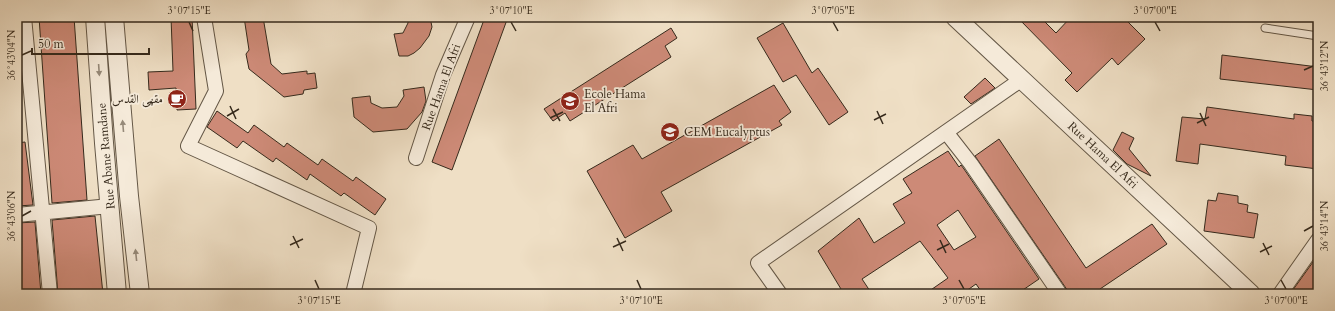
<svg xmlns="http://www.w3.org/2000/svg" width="1335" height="311" font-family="Cardo,Amiri,serif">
	<rect width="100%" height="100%" fill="#efdfc5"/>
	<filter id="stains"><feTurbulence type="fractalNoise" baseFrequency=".005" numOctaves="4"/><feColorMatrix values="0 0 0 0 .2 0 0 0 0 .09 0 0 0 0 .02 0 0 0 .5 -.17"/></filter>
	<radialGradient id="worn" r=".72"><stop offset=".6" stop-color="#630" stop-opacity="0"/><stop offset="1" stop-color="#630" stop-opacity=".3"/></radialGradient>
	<path fill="#cd8a77" stroke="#362a1c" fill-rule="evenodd" d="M 39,17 L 74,17 L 87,200 L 52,203 Z
		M 171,17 L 192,17 L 196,109 L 177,110 L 176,88 L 149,90 L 148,72 L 173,71 Z
		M 244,17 L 263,17 L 271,64 L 282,74 L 307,71 L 307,74 L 315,73 L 317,88 L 304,90 L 303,94 L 284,97 L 249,69 L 246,54 L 249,50 Z
		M 408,17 L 430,17 L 432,27 L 429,36 L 420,48 L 414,53 L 408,56 L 399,56 L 394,34 L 403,33 L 408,23 Z
		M 485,17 L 508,17 L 452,170 L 432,162 Z
		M 1017,17 L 1040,17 L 1056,33 L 1071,17 L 1123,17 L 1145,39 L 1118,65 L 1112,58 L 1077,92 L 1065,80 L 1072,73 Z
		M 783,23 L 812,73 L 818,68 L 848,112 L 829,125 L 796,75 L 783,82 L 757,38 Z
		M 671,28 L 677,38 L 665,46 L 671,57 L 570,121 L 565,113 L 553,121 L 544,109 Z
		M 1222,55 L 1318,67 L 1318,90 L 1220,79 Z
		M 985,78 L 995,88 L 971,104 L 964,97 Z
		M 774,85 L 791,112 L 779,121 L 782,125 L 661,192 L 672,211 L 625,238 L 587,171 L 633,145 L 642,159 Z
		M 424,87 L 426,101 L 422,112 L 407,129 L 373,132 L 354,117 L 352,98 L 370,96 L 371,103 L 382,108 L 397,107 L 404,96 L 403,90 Z
		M 1207,107 L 1294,119 L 1294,114 L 1312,116 L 1312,121 L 1318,122 L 1318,169 L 1285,165 L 1286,156 L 1200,144 L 1198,164 L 1176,161 L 1182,117 L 1205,119 Z
		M 217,111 L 248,133 L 254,125 L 284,147 L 287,143 L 318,165 L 322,159 L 353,181 L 356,177 L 386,199 L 375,215 L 344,193 L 341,196 L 310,174 L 307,180 L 276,158 L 273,162 L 243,141 L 237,148 L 207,127 Z
		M 1122,132 L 1134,138 L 1129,149 L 1151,176 L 1127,164 L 1113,150 Z
		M 999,139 L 1086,268 L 1152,224 L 1167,244 L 1100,289 L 1103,294 L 1070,294 L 975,156 Z
		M 25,142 L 33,205 L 17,206 L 17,143 Z
		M 948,151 L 959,167 L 961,165 L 964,169 L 1039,279 L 1017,294 L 983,294 L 976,284 L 962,294 L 925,294 L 948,278 L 920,241 L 862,279 L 872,294 L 844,294 L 818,251 L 859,218 L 874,243 L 905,223 L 893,204 L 912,193 L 903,179 ZM 958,210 L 976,237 L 954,250 L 937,225 Z
		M 1218,193 L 1238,196 L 1238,203 L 1248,205 L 1247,212 L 1258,214 L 1254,238 L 1204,231 L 1208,200 L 1216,201 Z
		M 95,216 L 103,294 L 58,294 L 52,220 Z
		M 35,222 L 41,294 L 17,294 L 17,223 Z
		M 1318,255 L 1318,288 L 1314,294 L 1290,294 Z"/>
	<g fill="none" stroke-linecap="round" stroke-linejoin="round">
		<g stroke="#645746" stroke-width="9">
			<path id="service" d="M 1265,28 L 1318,36"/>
		</g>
		<g stroke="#645746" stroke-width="16">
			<path id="minor" d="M 24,17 L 50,294
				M 204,17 L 216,91 L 188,146 L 369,228 L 353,294
				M 946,132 L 971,164 L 1060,294
				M 416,158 L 443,75 L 468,17
				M 17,215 L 110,206
				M 780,294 L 758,263 L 1022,79
				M 1280,294 L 1318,240"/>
		</g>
		<g stroke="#645746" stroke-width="20">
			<path id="tertiary" d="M 95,17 L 104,143 L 117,294
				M 114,17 L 129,196 L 140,294
				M 955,17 L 1251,294"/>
		</g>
		<use href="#service" stroke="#f5ead9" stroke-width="7"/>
		<use href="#minor" stroke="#f5ead9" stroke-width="14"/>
		<use href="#tertiary" stroke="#f5ead9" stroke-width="18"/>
	</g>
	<defs><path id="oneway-solid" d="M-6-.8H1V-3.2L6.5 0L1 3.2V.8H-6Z"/></defs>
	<g fill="#968a7a">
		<use href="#oneway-solid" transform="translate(99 70) rotate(86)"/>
		<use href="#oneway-solid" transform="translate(123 126) rotate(-95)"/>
		<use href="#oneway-solid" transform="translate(136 255) rotate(-96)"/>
	</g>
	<path fill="none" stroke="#362a1c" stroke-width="1.5" d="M 189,22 L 193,31M 511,22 L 516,31M 833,22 L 838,31M 1155,22 L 1160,31M 22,55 L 31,51M 1304,70 L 1313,66M 230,106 L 236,119M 553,109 L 560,121M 877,111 L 883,124M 1200,113 L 1206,126M 227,116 L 239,109M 550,118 L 563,112M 874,120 L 886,114M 1197,123 L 1209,117M 22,216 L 31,211M 1304,231 L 1313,226M 293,236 L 299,248M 617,238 L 623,251M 940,240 L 946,253M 1263,243 L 1269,255M 290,245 L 303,239M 613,247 L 626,241M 937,250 L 949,244M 1260,252 L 1272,246M 315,280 L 319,289M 637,280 L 641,289M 959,280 L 964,289M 1281,280 L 1286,289"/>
	<defs>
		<g id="cafe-disc" transform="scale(1)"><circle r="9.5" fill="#8f2418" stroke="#f5ead9"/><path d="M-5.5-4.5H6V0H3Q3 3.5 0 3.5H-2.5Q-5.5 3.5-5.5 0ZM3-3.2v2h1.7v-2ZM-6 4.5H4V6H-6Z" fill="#fff"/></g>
		<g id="school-disc" transform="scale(1)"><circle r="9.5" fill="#8f2418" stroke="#f5ead9"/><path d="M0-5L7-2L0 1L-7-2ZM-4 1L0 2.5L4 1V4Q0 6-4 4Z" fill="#fff"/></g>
	</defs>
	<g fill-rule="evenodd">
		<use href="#cafe-disc" x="177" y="99"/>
		<use href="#school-disc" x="570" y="101"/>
		<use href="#school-disc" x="670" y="132"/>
	</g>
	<g text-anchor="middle" stroke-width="3.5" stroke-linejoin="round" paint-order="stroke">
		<g font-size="12" fill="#362a1c" stroke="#f5ead9">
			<text transform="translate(441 87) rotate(-70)" y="4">Rue Hama El Afri</text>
			<text transform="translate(1103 155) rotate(43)" y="4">Rue Hama El Afri</text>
			<text transform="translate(106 156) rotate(-95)" y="4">Rue Abane Ramdane</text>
		</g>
		<g font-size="12" fill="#362a1c" stroke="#f5ead9" text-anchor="start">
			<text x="584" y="98">Ecole Hama<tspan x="584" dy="14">El Afri</tspan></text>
			<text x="163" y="103" text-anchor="end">مقهى القدس</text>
			<text x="684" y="136">CEM Eucalyptus</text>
		</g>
	</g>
	<rect width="1335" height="311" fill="none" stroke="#efdfc5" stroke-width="44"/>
	<path d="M32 48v6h117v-6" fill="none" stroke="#362a1c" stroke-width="2"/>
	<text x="38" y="48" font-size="12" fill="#362a1c" stroke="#f5ead9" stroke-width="3" paint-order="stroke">50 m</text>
	<rect x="22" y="22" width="1291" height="267" fill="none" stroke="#362a1c" stroke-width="1.5"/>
	<g font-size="10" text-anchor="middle" fill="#362a1c">
		<text x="189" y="14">3°07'15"E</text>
		<text x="511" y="14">3°07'10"E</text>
		<text x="833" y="14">3°07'05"E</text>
		<text x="1155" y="14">3°07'00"E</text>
		<text transform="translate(11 55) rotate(-90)" y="4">36°43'04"N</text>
		<text transform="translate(1324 66) rotate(-90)" y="4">36°43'12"N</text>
		<text transform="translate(11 216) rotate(-90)" y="4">36°43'06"N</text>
		<text transform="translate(1324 226) rotate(-90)" y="4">36°43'14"N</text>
		<text x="319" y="304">3°07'15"E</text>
		<text x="641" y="304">3°07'10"E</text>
		<text x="964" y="304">3°07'05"E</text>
		<text x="1286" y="304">3°07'00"E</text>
	</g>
	<rect width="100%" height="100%" filter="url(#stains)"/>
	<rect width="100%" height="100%" fill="url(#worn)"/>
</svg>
